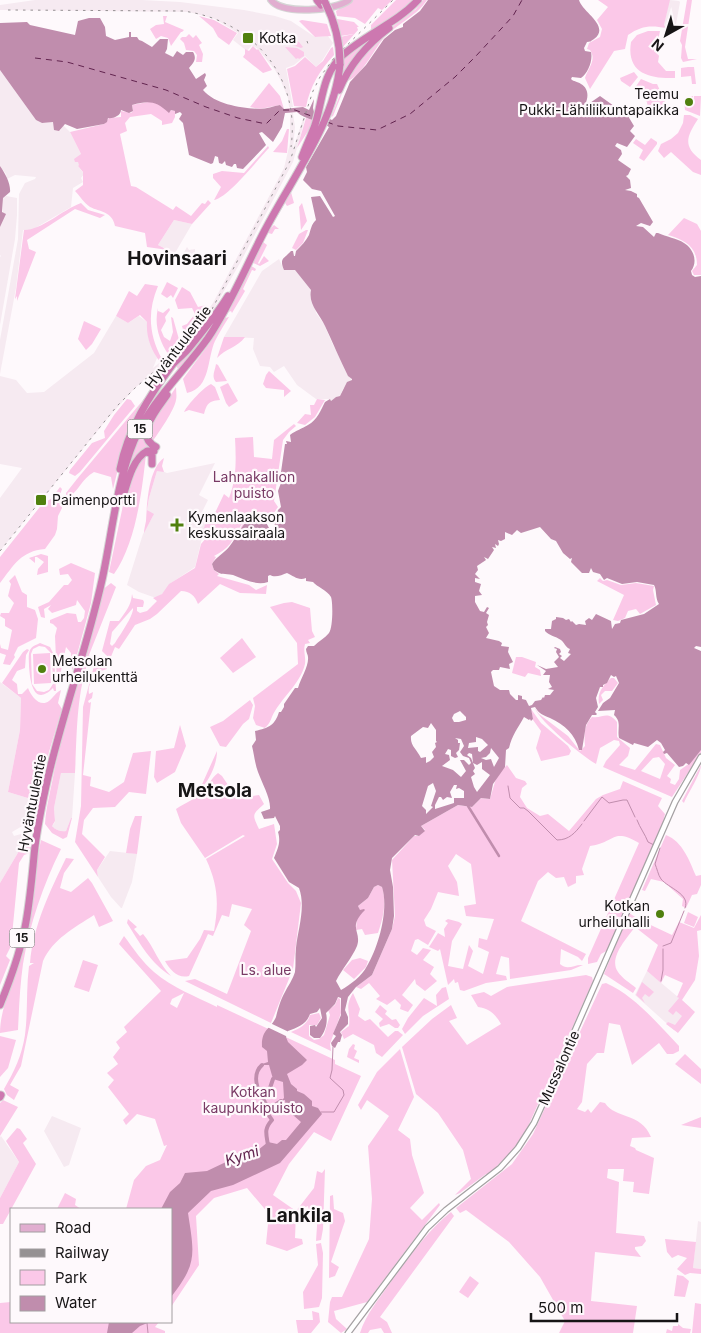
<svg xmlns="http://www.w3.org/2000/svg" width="701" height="1333" font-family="Inter,sans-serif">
	<rect width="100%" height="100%" fill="#fef9fc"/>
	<path fill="#f6eaf1" d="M 35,0 L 142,0 L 180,2 L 244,10 L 275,16 L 291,21 L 315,37 L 328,36 L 333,43 L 322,61 L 316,67 L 305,56 L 294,65 L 286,68 L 293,107 L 289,107 L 288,98 L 280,79 L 275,70 L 258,49 L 252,45 L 247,51 L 233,40 L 238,33 L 215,19 L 189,12 L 0,10 L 0,5 Z
		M 670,0 L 679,1 L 680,2 L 675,30 L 666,28 L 664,25 L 669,1 Z
		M 0,70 L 36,120 L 42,123 L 53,122 L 60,131 L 63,125 L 70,132 L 81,154 L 78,162 L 80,165 L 78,166 L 84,174 L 81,178 L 83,182 L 73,188 L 71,207 L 32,230 L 23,230 L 16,288 L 0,374 L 0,340 L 18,239 L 19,194 L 25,183 L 35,179 L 36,177 L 15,175 L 7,179 L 6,174 L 0,166 Z
		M 293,113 L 295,127 L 293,149 L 303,119 L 305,119 L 293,162 L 240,263 L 209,317 L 181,350 L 135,388 L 108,418 L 0,551 L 0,498 L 22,468 L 0,464 L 0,376 L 16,380 L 27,393 L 44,392 L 94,353 L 116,316 L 128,323 L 139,316 L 147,322 L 149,340 L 157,358 L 153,368 L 174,351 L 195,328 L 213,303 L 284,168 L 290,143 L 290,114 Z
		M 6,196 L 17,198 L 17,215 L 15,239 L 0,325 L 0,257 L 1,256 L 0,255 L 0,227 L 3,213 L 3,198 Z
		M 174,220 L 192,224 L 175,253 L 158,245 Z
		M 187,247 L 189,250 L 195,249 L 195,260 L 189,260 L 187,263 L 182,256 Z
		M 279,259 L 284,270 L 295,270 L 312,291 L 316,313 L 324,324 L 333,345 L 352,379 L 343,389 L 340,396 L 336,397 L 331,401 L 330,399 L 316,399 L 297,385 L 284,366 L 274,372 L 270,367 L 260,366 L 253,349 L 254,338 L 224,337 L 262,271 Z
		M 215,463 L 199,495 L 208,500 L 201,514 L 207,517 L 195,567 L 171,583 L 162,594 L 156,598 L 139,592 L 127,585 L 143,534 L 153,516 L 147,510 L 149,498 L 157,471 L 159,470 L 167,473 Z
		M 0,682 L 21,698 L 20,730 L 8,792 L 31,799 L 24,825 L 12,832 L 14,836 L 21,834 L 33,839 L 32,843 L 19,851 L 0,883 Z
		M 61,773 L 75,773 L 72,818 L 71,818 L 66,831 L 62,832 L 53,828 L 52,825 L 54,824 L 55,821 L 54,808 Z
		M 110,851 L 137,854 L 132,882 L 122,908 L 121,908 L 111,897 L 98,877 L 97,870 Z
		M 647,971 L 691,1008 L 674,1030 L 635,995 Z
		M 52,1116 L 81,1128 L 69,1165 L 64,1167 L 44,1131 Z
		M 1,1136 L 19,1162 L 0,1198 L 0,1137 Z
		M 698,1221 L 701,1222 L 701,1269 L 693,1268 Z"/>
	<path fill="#fbc8e8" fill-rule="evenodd" d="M 353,0 L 392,0 L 382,10 L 378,8 L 365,24 L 355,18 L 337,16 L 336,11 Z
		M 396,0 L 415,0 L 371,33 L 371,25 Z
		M 423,0 L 427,0 C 416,17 396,24 383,39 C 374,50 360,78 347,81 L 333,116 L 331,117 L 350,70 L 388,30 L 416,9 Z
		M 598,0 L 670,0 L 664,25 L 666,28 C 650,25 641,26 628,35 L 625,49 L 614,51 L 590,89 L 585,78 C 588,68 597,60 590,50 L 587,49 L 589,43 L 600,37 L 602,29 L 597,20 L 608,7 Z
		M 687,0 L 692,0 L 685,47 L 688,59 L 697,59 L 683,62 L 681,58 L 682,45 L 680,41 Z
		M 163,16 L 167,16 L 165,22 L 184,30 L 182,32 L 181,32 L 171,46 L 168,38 L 161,36 L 156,39 L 150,29 L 156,25 L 164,24 Z
		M 199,16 L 214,20 L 237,33 L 229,45 L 218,37 L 213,28 Z
		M 337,19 L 354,22 L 359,27 L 357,27 L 358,30 L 342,48 L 340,37 L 354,34 L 340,36 L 340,26 L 339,33 Z
		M 302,20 L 327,24 L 331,36 L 315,37 L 299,21 Z
		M 648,31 L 660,31 L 656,51 L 659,56 L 658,62 L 666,71 L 675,71 L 675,78 C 649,79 626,73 631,42 L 637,35 Z
		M 189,34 L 193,38 L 196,35 L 202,43 L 199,45 L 203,54 L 202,62 L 196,62 L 197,55 L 194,51 L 186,50 L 184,43 L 180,39 L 182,37 L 186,37 Z
		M 283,34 L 299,42 L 303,47 L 301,48 L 281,41 L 279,37 Z
		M 377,34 L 338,88 L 342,58 Z
		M 253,46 L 257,50 L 258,49 L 272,70 L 263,73 L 243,57 L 245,54 L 245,49 L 249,51 Z
		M 285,47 L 297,48 L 304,52 L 304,56 L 299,59 L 298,58 L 296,59 Z
		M 333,47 L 334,55 C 320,70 310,86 306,107 L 294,106 L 287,69 L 295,66 L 305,57 L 316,67 L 323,61 L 331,48 Z
		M 688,67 L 694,67 L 696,84 L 692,84 L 691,76 L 681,77 L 681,68 Z
		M 634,72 L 638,77 L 630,87 L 621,81 L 620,78 Z
		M 641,79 L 653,84 L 657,84 L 669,110 C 663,109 659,109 654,113 L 648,109 C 648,99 642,93 634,89 Z
		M 269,83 L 280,96 L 284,109 L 280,105 L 260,109 L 250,107 Z
		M 693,96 L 693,106 L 694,96 L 701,96 L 700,116 L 685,110 L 684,99 Z
		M 153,101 L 163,106 L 169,112 L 171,110 L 175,111 L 175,117 L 172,123 L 162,125 L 162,121 L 151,114 L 130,117 L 125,123 L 127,131 L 120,134 L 131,186 L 136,187 L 173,210 L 176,206 L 191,216 L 202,203 L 205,204 L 208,200 L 211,203 L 192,224 L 174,220 L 158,245 L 168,250 L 147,247 L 145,233 L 115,226 C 112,211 100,212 90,207 C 84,203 80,196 75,191 L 83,185 L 83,172 L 78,166 L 79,165 L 78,162 L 75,162 L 74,159 L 81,154 L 70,132 L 104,124 L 109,118 L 121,117 L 121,111 L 131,113 L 133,111 L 132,105 Z
		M 684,115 L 690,115 L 698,119 C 687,136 682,146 701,160 L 701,175 L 693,172 L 671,152 L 664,158 L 658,151 L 661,144 L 671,139 L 678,133 L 683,123 Z
		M 306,118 L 313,120 L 310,128 L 297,148 Z
		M 287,129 L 289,129 L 287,153 L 273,152 L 282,141 Z
		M 651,138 L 657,142 L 657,144 L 644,161 L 639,158 L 643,150 L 633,143 L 636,139 L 645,145 Z
		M 268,146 L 269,148 C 257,160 229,197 214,200 L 221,187 L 213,178 L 213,174 L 222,171 L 244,173 Z
		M 301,172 L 291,192 L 294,203 L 287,206 L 285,203 L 270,229 L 274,225 L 279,229 L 275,229 L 272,234 L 268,233 L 263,242 L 267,245 L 258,263 L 259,264 L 264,256 L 269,261 L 260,266 L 251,262 L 283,200 Z
		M 81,203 L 88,210 L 105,215 L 100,218 L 75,209 L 27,240 L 29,249 L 36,252 L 17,301 L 17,296 L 15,299 L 24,230 C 42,230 62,210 81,203 Z
		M 302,203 L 307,221 L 301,230 L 299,207 Z
		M 684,218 L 697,224 L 701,231 L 701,275 L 694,275 L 692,271 L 697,265 C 697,246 684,240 668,235 Z
		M 306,230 L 308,230 L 303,243 L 296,250 L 292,248 L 299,234 Z
		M 150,255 L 161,255 L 168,259 L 169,266 L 147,257 Z
		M 250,265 L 256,269 L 255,271 L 252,270 L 243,289 L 245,291 L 232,313 L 231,311 L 229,312 Z
		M 167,282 L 178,288 L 173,298 L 171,295 L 167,298 L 161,294 Z
		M 145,284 L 158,286 C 147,312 149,335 162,359 L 160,362 C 151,350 146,337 147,322 L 140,315 L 128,323 L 116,316 L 129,291 L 137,296 Z
		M 182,287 L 190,292 L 198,307 L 206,305 L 201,319 L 185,337 L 182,326 L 187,324 L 195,314 L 192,308 L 178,309 L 175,300 Z
		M 158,308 L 158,311 L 163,313 L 169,308 L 170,310 L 165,317 L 166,321 L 161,330 L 164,337 L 170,341 L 173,332 L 171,317 L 173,318 L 180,343 L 168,354 C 159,340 154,324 158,308 Z
		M 218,314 L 201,342 L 178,369 L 176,365 Z
		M 229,317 C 224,325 219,333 215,341 C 207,358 211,388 187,393 L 183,379 L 211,341 L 225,318 Z
		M 84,321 L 101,329 L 92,344 L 86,350 L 78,339 Z
		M 224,337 L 245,337 C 238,347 225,349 217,358 Z
		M 216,364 L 218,365 L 227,381 L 216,382 C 211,376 215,371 216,364 Z
		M 269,371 L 291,391 L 284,397 L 284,390 L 266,388 L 263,384 L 266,375 Z
		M 228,383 L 238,401 L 229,407 L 226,403 L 220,387 Z
		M 211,384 L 215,387 L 220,400 C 208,401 207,404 204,414 L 189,410 L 184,412 C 188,404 204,387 211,384 Z
		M 154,387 L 124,445 L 113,489 L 111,477 L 94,472 C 82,478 78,493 66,499 L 66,493 L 77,479 Z
		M 176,387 C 176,391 177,396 176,400 C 175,409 158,434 152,442 L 147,431 L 159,408 L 165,404 Z
		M 127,399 L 131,400 L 135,406 L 80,472 L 75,476 L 69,473 L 70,470 L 92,443 L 105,438 L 104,431 L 114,415 Z
		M 317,399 L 325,400 L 315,417 L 305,425 L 297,423 L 305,414 L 311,415 L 310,405 L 314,405 Z
		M 148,419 L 150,420 L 148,449 L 124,481 L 133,449 Z
		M 294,424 L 296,426 L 289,432 L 283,440 L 274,501 L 278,507 L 269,520 L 261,512 L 254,513 C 264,515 264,520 269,528 L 240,529 L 244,522 L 252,515 C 240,521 238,533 230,544 C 226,549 220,553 214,556 L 216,557 L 212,564 L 214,570 L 219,574 L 217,576 L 249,585 L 256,590 L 267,585 L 266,594 L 240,593 L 220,584 L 198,604 C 195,596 190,591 181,591 L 157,614 L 150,619 L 135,625 L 119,649 L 115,647 L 110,659 L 102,651 L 110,621 L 119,621 C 126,611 131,606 132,594 L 133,598 L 143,600 L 144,602 L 143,607 L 137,607 L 137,611 L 140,613 L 147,611 L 157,601 L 153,598 L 162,594 L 169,584 L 195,568 L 201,544 L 207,537 L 203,531 L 207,518 L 214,515 L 224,494 L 229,498 C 237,478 236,458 235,438 L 253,437 L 254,457 L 272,459 L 274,440 ZM 133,608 C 134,615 120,635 115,643 L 112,646 L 110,644 L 112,632 Z
		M 146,454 C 142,491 136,543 114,574 L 109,572 L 126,491 L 137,465 Z
		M 164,458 L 162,466 L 164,472 L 157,471 L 149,498 L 147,510 L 154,514 L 144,533 C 144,529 145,526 146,521 C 147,505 148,469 164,458 Z
		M 60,487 L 62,489 L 60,495 L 62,508 L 58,516 L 57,529 L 55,535 L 45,549 C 21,551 14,565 0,583 L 0,557 L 43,503 L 51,499 Z
		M 41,554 L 48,556 L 48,572 L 37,575 L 38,569 L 44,562 L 37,557 L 35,557 L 35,563 L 29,558 Z
		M 71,563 L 95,573 L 91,603 L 75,662 L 72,671 L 71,653 L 66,647 L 61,671 L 57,681 L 55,636 L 57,628 L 53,624 L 50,623 L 50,620 L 67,613 L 76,614 L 78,622 L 81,622 L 84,618 L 85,611 L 77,600 L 76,605 L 52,613 L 48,609 L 51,605 L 44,609 L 45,618 L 41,617 L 38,607 L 49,602 L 64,585 L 68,585 L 72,580 L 68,574 L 60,575 L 59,569 Z
		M 15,575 L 22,592 L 27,595 L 27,607 L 35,610 L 38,619 L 36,638 L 18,647 L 14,655 L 15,657 L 10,665 L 3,664 L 6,655 L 0,653 L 0,644 L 1,648 L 8,650 L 12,630 L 5,626 L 5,619 L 0,616 L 1,613 L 9,613 L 14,603 L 8,596 L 11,584 L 9,581 Z
		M 600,578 L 603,581 L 607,580 L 621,585 L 636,583 L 654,586 L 653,590 L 656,605 L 640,614 L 636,609 L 628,611 L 625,618 L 618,621 L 613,620 L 624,595 L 597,581 Z
		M 111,583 L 116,587 L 89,655 L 90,657 C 76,692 77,736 75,773 L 61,773 L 54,808 L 55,821 L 52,826 C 55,830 61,832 66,831 L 71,818 L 72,818 L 67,837 L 63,839 L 52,833 L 45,824 C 46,807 51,789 54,772 C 67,710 88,651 102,590 Z
		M 292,602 L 310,608 L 312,631 L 315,637 L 308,640 L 310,643 L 305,644 C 303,651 306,657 305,664 C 301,682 284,696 275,711 C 271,717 271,723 265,728 L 256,725 L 253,718 L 255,706 L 253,698 L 298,664 L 297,643 L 270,607 L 284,603 Z
		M 242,638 L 256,657 L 233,673 L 220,658 Z
		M 40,643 L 50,647 L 54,655 L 56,691 L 54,691 L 53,688 C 33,708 30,680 29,666 C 29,661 28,655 30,650 C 32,646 36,645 40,643 ZM 39,646 L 45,647 L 52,654 L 53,684 L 49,690 L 44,692 L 37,691 L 32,684 L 31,654 L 33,649 Z
		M 27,649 L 29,650 L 26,655 L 25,668 L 17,671 L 12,680 L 17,684 L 18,694 L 22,694 L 28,688 C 31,696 40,708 49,701 C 54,697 55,693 61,690 L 58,703 L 62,709 L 49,752 L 38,800 L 40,801 L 35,824 L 24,825 L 31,799 L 8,792 L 20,730 L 21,698 L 2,683 L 23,652 Z
		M 50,653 L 51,683 L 34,684 L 33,654 Z
		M 99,657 L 105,663 L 107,669 L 101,671 L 99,671 C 94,678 87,684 89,694 L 93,692 L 92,698 L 88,701 L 89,703 L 91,702 L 83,775 L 91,777 L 90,786 L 109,792 L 124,782 L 133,753 L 151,751 L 146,794 L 129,792 L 115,807 L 93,808 L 84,820 L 82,834 L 105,857 L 97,870 L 98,877 L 75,842 L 81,806 L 83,707 L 94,666 Z
		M 516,657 L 522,657 L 536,662 L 535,667 L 540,670 L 541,676 L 528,673 L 525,677 L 512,673 Z
		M 611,678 L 614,678 L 618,683 L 612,691 L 605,691 L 601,695 L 603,700 L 599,704 C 597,692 603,686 611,678 Z
		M 250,700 L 253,705 L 249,719 L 243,724 L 226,747 L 220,746 L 210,727 L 223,721 Z
		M 534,707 L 539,714 L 568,736 L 580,751 L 585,746 C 584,735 584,725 592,717 C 603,719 607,710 617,722 L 617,737 L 630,748 L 628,756 L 619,765 L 635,770 L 656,744 L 660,745 L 666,758 L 675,765 L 667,776 L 671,779 L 670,783 L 675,785 L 679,779 L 680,770 L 690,763 L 701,749 L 701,753 L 672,797 L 603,767 L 606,761 L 620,745 L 619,741 L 614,740 L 600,748 L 596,764 C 580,754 542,724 534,707 ZM 659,757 L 665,764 L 660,779 L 641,771 L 653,758 Z
		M 531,709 L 541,723 L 568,746 L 571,751 L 569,755 L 541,761 L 536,748 L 541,731 L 533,720 Z
		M 180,725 L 186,746 L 175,772 L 157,783 L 154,777 L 156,751 L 174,748 Z
		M 217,751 C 217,765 209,781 199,791 Z
		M 507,765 L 516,778 L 525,781 L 527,784 L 522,788 L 520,797 L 527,808 L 540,816 L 548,814 L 569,831 L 596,799 L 603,795 L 620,789 L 623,781 L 662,798 L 658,806 L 665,814 L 662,826 L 608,950 L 601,954 L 597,962 L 588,964 L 588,958 L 639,843 C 612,827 615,843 590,846 L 582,869 L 584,875 L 576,876 L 576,883 L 568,887 L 564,877 L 556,878 L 548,872 L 538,881 L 521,921 L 586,954 L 582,961 L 578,957 L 561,949 L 560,964 C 568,971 574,964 583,965 L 571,970 L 510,979 L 509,958 L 501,956 L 496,974 L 506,976 L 507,980 L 486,983 L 464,991 L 460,990 L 458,982 L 455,983 L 454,979 L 448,985 L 440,949 L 438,951 L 429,947 L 438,933 L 445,937 L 444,929 L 448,923 L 445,921 L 448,919 L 459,922 L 462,924 L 452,941 L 448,966 L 463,969 L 469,945 L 473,951 L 468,966 L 483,974 L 489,952 L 478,947 L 479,938 L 487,940 L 494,919 L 466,916 L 464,906 L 476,904 L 471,864 L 456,854 L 448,866 L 457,882 L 459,896 L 438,892 L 431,909 L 424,920 L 426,926 L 436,931 L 428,945 L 418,939 L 415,940 L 411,951 L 417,955 L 423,948 L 431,950 L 423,960 L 434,967 L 430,974 L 437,981 L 425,991 L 416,984 L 415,979 L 402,995 L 413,1005 L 408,1012 L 400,1009 L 401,1005 L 395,999 L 387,1005 L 376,999 L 380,996 L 369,983 L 361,989 L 356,987 L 372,975 L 392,929 L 395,916 L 392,860 L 414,836 L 419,836 L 425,830 L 421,826 L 458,805 L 472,807 L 481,798 L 490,799 L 497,775 Z
		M 701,765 C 701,774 688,793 684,803 L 682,801 Z
		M 218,773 L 222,776 L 230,788 L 247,791 L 252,796 L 259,795 L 264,804 C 252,815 252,814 259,829 L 274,824 L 277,844 L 272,859 L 288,883 L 296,891 L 301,903 L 293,969 L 271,1023 L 185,981 L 195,979 L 227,994 L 251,931 L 244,925 L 252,909 L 232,904 L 229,917 L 222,915 L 213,936 L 208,934 L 189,976 C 178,979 170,970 165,961 L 187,958 L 200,939 L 204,930 L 214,931 C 219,903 218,885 206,859 L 245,836 L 243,835 L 205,858 L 181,823 L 176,809 C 185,803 196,799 203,791 C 210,785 210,779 218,773 Z
		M 135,816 L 142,816 L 137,854 L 126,853 L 130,829 Z
		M 666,835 C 683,842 689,860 696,876 L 701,875 L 701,885 L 697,894 L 692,895 L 686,908 L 682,906 L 683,899 L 664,882 L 651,879 L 645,891 L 642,890 Z
		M 41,840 L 61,849 C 43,885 30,923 23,964 C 20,985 19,1008 18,1030 L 0,1033 C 0,1006 15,981 22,955 C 30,927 34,899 37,870 L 35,870 Z
		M 32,843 L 30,853 L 24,855 L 19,863 L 11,946 L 6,956 L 10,960 L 0,985 L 0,883 L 19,851 L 22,847 Z
		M 66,858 L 74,859 L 64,873 L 60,888 L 71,892 L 88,878 L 92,883 L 113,921 L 99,927 L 94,915 C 74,928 53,939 43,961 L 21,1066 L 10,1085 L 19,1090 L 14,1100 L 7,1095 L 4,1089 C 14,1072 22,1055 25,1035 C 28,1012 26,989 29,966 L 34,963 L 30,963 C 33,926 50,891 66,858 Z
		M 378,885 L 382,887 C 387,902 383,919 378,933 L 365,935 L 362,929 L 356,930 L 357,918 L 360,911 L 358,906 L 368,898 L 374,887 Z
		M 688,912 L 698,917 L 694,927 L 684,923 Z
		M 629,913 L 640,920 L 672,935 L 679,922 L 694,928 L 701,915 L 701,930 L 697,931 L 699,956 L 695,980 L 682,1000 L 695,1012 L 678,1033 L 666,1024 L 668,1022 L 675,1025 L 682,1016 L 676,1011 L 673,1015 L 668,1011 L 679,998 L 677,997 L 683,983 L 665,975 L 661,983 L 647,971 L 658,945 L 635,927 C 627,938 608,958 618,972 C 622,978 630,983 636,988 L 633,993 L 604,974 Z
		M 128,919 L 137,927 L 134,929 L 140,936 L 143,934 C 154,947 159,964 171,976 C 150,963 140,943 127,923 Z
		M 124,936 C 133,948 143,963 154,972 C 173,988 195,996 217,1007 L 217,1005 L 335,1060 L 335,1064 L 361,1076 L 331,1141 L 314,1132 L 289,1164 L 273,1195 L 296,1211 L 314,1188 L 317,1171 L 322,1173 L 325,1169 L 323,1229 L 321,1240 L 316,1241 L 318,1211 L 309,1211 L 308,1206 L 303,1208 L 302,1213 L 296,1214 L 295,1238 L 302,1239 L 303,1244 L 287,1251 L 266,1244 L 269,1214 L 247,1188 L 214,1198 L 196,1216 L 199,1265 L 171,1307 L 171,1209 L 126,1209 L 134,1180 L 146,1166 L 160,1160 L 167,1145 L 164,1146 L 155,1119 L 137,1114 L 126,1125 L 123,1120 L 129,1114 L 108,1087 L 114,1080 L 107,1073 L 118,1064 L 113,1057 L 120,1048 L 116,1042 L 127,1032 L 124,1027 L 161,991 L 119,944 ZM 184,993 L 177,1008 L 170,1004 L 172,999 Z
		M 360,958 L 368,961 L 366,967 L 354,979 L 343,970 L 352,960 Z
		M 83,960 L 98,965 L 89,992 L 74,987 Z
		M 586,975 L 592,977 L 593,981 L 526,1131 L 512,1151 L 489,1174 L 486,1174 L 460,1193 L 455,1195 L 471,1179 L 463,1150 L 438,1113 L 416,1094 L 402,1047 L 432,1019 L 451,1005 L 457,1018 L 449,1021 L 467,1045 L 501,1024 C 496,1015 489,1008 478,1007 L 471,995 L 484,992 L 491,996 L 507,987 Z
		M 642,982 L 654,992 L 649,997 L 645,994 L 642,998 L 645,1003 L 636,995 Z
		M 606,983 C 635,996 657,1023 679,1046 L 679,1051 L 673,1054 L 667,1054 L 659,1043 L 632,1065 L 620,1025 L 609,1023 L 604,1053 L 597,1053 L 587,1064 L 582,1102 L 577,1109 L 585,1112 L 588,1109 L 591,1113 L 600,1102 L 605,1103 C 615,1119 641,1112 651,1137 L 632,1138 L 630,1146 L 635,1148 L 636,1150 L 654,1158 L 649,1194 L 633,1192 L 634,1182 L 623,1181 L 624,1169 L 608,1169 L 607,1178 L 619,1182 L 616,1233 L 644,1236 L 646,1241 L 642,1246 L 635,1247 L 635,1249 L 641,1257 L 595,1252 L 591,1301 L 637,1306 L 633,1333 L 559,1333 L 565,1321 L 540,1277 L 509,1242 L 466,1210 L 460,1213 L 456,1208 L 512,1164 L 533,1134 L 602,984 Z
		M 446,987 L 449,999 L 423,1016 L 405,1034 L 402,1029 L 408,1018 L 424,998 L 437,1006 L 436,995 L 442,988 Z
		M 353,993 L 360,1009 L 358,1016 L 365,1021 L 370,1019 L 388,1037 L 395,1031 L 398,1031 L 403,1035 L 382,1057 L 376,1053 L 374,1045 L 353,1034 L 344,1039 L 341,1032 L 349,1026 C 351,1011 344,1008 353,993 Z
		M 338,998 L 340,999 L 341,1013 L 330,1044 L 331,1051 L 291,1032 C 300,1028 307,1025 310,1015 L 319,1013 L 321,1018 L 317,1025 L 309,1025 L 309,1036 L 314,1040 L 319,1039 L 324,1035 L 330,1015 L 328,1010 L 335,1005 Z
		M 380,1005 L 387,1011 L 385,1014 L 392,1020 L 396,1019 L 400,1025 L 398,1028 L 395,1028 L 389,1024 L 380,1027 L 379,1023 L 383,1019 L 375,1012 Z
		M 0,1036 L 16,1040 L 8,1068 L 0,1077 Z
		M 353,1044 L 355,1045 L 354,1049 L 357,1051 L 354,1058 L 359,1060 L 359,1063 L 347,1057 L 349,1049 Z
		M 400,1049 L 414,1097 L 398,1130 L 410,1139 L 412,1155 L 424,1193 L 410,1208 L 422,1220 L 439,1203 L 440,1205 L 367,1302 L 334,1311 L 336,1319 L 347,1329 L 341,1333 L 328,1322 L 330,1302 L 332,1297 L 342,1297 L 369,1239 L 372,1199 L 368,1146 L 389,1116 L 367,1100 L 361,1110 L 358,1105 L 377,1072 Z
		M 685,1054 L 701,1069 L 701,1084 L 675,1064 Z
		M 3,1100 L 18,1107 L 0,1136 L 0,1103 Z
		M 701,1117 L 701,1128 L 681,1125 Z
		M 17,1128 L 20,1129 L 27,1139 L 23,1143 L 36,1164 L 3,1224 L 0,1224 L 0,1198 L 19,1162 L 6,1141 Z
		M 65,1193 L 76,1199 L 75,1205 L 81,1209 L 57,1209 Z
		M 333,1195 L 334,1209 L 343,1213 L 345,1221 L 331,1262 L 339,1267 L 335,1276 L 329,1278 L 330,1196 Z
		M 451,1212 L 454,1216 L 380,1317 L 387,1322 L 392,1333 L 384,1333 L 381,1328 L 370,1330 L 368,1333 L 360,1333 C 366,1314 379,1299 390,1283 C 409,1258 426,1232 451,1212 Z
		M 665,1239 L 696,1242 L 693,1268 L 701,1269 L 701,1274 L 690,1273 L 685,1275 L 677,1269 L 687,1258 L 678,1255 L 672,1258 L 667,1252 Z
		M 321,1243 L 323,1253 L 322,1298 L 319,1307 L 304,1309 L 303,1292 L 318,1265 L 316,1244 Z
		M 677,1275 L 683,1276 L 689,1281 L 685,1297 L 674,1296 Z
		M 470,1276 L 479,1283 L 468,1298 L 459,1292 Z
		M 11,1302 L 11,1322 L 159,1322 L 155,1327 L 165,1331 L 165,1333 L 0,1333 L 0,1303 Z
		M 695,1303 L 701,1304 L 701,1333 L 692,1333 Z
		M 312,1311 L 319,1313 L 320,1322 L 311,1333 L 298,1333 L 296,1320 L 313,1320 Z
		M 678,1324 L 683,1328 L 691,1329 L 690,1333 L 666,1333 L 667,1329 L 672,1331 L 673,1326 L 678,1326 Z"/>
	<path fill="#c08dad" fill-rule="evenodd" d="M 428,0 L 579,0 C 582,12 611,26 594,39 C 589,42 593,41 587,42 L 584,48 L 585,51 L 591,52 C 593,61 588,73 581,78 L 572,77 L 571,79 C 574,82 577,81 581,84 C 592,90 587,106 580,110 L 584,113 L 587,105 L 600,96 L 628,116 L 634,126 L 630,131 L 635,136 L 627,147 L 617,143 L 615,146 L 621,150 L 622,154 L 618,160 L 631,169 L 628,175 L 626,176 L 630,180 L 631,188 L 625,190 L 631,191 L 637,194 L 637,197 L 639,198 L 653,222 L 650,226 L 641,223 L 636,226 L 643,227 L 654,237 L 656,233 L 658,233 C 666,237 677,238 684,243 C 694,249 698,262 691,271 L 692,275 L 695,277 L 701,276 L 701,647 L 696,646 L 694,648 L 701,651 L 701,750 L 689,765 L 686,763 L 683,766 L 679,767 L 667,753 L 664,754 L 663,752 L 665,750 L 661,743 L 657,740 L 648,747 L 634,743 L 633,745 L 619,738 C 617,729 622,722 614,715 L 615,710 L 598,711 L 603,703 L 610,698 L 619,683 L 616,676 L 614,677 L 611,675 L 607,683 L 603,685 L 603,687 L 600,687 L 596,698 L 598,707 L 595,712 L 597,714 L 596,715 L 592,715 L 586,725 L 582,750 L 579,750 C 575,734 565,725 550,718 C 543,715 539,714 535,707 L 531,708 L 533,719 L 531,721 L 530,719 L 529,720 L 524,717 C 518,728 512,735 509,748 L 506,750 L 505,767 L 493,784 L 490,799 L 481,798 L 472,807 L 458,805 L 421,826 L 425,831 L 419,836 L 415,835 L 392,858 L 390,870 L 393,887 L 394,916 L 392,929 L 372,975 L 356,987 L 348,997 L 345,1010 L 348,1017 L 348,1024 L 340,1032 L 342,1035 L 340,1042 L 338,1042 L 335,1048 L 332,1046 L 331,1043 L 336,1036 L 333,1034 L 341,1015 L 341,998 L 338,997 L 335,1004 L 326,1013 C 328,1021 326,1031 320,1038 L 314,1038 L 310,1035 L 310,1026 L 315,1025 L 316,1027 L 322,1018 L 320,1008 L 317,1012 L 310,1014 C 306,1025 298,1027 288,1031 L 286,1037 L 288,1042 L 307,1060 L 302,1065 L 287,1074 L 291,1084 L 297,1089 L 297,1091 L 304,1094 L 312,1101 L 312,1106 L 318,1108 L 322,1114 L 280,1163 L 233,1185 L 211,1191 L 188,1213 C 194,1253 198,1263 171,1297 L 171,1209 L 161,1209 L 170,1192 L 180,1183 L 185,1173 L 207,1171 L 228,1161 L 239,1162 L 253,1154 L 268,1142 L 277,1144 L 282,1140 L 286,1140 L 301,1122 L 286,1109 L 285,1100 L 281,1101 L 284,1098 L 283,1082 L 273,1079 L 269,1065 L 262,1065 L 262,1064 L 268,1062 L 267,1051 L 262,1047 C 261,1029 271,1029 276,1017 C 278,1009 280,1001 285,992 C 288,986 293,979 295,972 C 296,964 295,956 296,948 C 298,929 306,907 299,888 L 289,882 L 274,858 C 278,848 281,842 278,832 L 280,830 L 280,826 L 275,816 L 274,818 L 264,819 L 261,812 L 270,809 C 271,799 262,783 258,772 C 255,764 254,754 252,746 L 256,740 L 255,731 C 269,728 275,725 279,712 L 281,712 L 284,707 L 284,704 L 295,688 L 298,688 C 301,678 309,666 308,657 C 308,655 306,652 306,649 L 308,646 L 314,646 C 319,641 325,638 329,633 C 333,628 333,602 331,597 C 327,590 317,587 313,582 L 306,581 L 306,578 C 298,581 294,576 287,573 C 282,575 275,578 270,575 L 268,576 L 268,582 C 256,586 244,579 233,575 C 224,573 222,576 214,570 L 212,564 C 216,557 224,553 229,547 C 238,536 242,524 253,514 L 262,515 L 269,528 L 268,532 L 270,533 L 273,532 L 278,510 L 281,507 L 278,491 L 281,483 L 283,482 L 281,472 L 285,444 L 287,444 L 286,441 L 291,442 L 290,435 C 296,430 302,429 308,425 C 317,420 321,410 325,402 L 330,399 L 331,401 L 336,397 L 340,396 L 347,382 L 352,380 L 352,379 L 348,376 C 340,360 333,343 325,326 C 320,314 308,305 311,290 L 295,270 L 284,270 C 279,258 284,259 291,251 L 293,251 L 294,256 L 295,256 L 296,251 C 301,246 306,241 309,235 C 311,229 311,225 316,220 L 311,197 L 320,196 L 333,217 L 335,216 L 321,191 L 312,189 L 303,180 L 307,172 L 306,167 L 329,127 C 320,120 305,120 297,112 L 285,113 L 282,127 L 273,142 L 262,132 L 259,133 L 266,145 L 243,169 L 237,168 L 236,164 L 234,164 L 232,167 L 226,165 L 225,161 L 222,164 L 219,163 L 218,157 L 215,156 L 213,163 L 211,164 L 189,155 L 183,123 L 179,119 L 182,114 L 180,112 L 175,114 L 175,111 L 171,110 L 169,113 C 155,100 148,101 132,105 L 133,111 L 129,113 L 121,110 C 121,116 112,119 108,118 L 107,122 L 104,124 L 77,129 L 65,124 L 59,131 L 54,130 L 53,122 L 42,123 L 36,120 L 0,70 L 0,23 L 27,22 L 30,25 L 75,35 L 78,21 L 89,18 L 100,18 L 105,27 L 106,36 L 115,40 L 129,37 L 129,32 L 131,32 L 131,37 L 137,37 L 139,40 L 142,41 L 152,47 L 160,39 L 168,39 L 167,49 L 165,53 L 173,57 L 177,51 L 183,55 L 186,52 L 193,52 C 197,59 194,62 189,68 L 196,79 L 205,73 L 206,75 L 204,80 L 207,86 L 203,90 C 216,105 242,108 260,109 C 266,109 274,106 280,105 L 284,109 L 303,107 L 309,110 L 314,99 L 313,108 L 314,112 L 332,120 L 336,116 L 350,82 L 366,65 L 384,39 L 395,30 L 403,27 L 403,24 L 420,11 ZM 540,527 L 551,539 L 556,541 L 563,553 L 570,559 L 572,558 L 571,562 L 582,573 L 589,573 L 591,568 L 593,572 L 600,574 L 604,580 L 607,578 L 622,584 L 637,582 L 654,585 C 657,590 655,598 659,604 L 644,614 L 621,620 L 620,623 L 615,624 L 612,629 L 611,621 L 596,614 L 592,620 L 589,618 L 585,621 L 586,625 L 579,624 L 576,625 L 572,621 L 571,622 L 569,619 L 566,620 L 563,618 L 556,617 L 556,619 L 552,621 L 551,629 L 545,629 L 545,631 C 550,636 555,636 561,640 C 565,643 565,647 570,649 L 568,653 L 571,654 L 564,661 L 560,658 L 562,656 L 559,654 L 561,652 L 560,649 L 555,647 L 554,648 L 557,649 L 556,652 L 559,657 L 554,662 L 558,667 L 546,669 L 537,665 L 546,671 L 543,675 L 550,675 L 549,682 L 552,687 L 548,689 L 554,690 L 550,695 L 545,695 L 544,698 L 543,697 L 541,700 L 535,701 L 532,705 L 529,706 L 526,700 L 522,699 L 522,696 L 518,695 L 518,700 L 516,700 L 510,694 L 509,690 L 500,690 L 494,686 L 491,672 L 493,670 L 499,670 L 500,667 L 510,669 L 509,664 L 513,662 L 508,652 L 509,647 L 501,646 L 502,643 L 499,641 L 486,638 L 489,633 L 486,627 L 488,625 L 487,622 L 489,615 L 486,613 L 489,608 L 487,607 L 484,612 L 480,611 L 475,602 L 475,596 L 482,595 L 479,591 L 481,584 L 475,582 L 475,578 L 480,579 L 475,574 L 478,570 L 477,566 L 486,560 L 484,557 L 488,559 L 494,550 L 492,547 L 496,548 L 495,544 L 498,546 L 499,544 L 498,540 L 501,541 L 505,539 L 505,532 L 512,535 L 517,530 L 521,533 ZM 460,711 L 466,717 L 466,720 L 459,722 L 454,722 L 452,718 L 454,714 ZM 431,723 L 436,730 L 436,741 L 437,742 L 435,743 L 436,747 L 432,752 L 434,757 L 430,761 L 426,763 L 426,757 L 421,758 C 417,749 410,746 411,736 L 423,727 L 428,728 ZM 476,737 L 482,739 L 488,745 L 480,752 L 478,751 L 478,747 L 468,748 L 469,743 L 476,742 ZM 455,738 L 461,739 L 464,746 L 460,752 L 463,756 L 469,758 L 471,763 L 469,765 L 464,760 L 460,760 L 466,771 L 461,777 L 453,770 L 442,766 L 450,760 L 449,755 L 445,754 L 448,749 L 451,750 L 451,756 L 455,758 L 458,757 L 456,753 L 459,750 L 460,743 L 458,743 L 458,740 ZM 491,748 L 499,758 L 494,767 L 491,759 L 486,760 L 481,758 L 486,757 L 490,753 ZM 469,753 L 472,754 L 473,763 L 477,765 L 482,762 L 482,769 L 490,775 L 477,792 L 474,787 L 471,777 L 475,774 L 473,771 L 475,768 L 471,758 L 467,755 ZM 433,783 L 436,791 L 431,806 L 433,807 L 426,814 L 426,810 L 422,806 L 428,786 ZM 454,785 L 457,785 L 456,789 L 459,788 L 464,791 L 464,798 L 454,798 L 454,803 L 435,809 L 435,805 L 439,797 L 441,797 L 443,800 L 447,797 L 452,798 L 450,792 ZM 378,885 L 382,887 C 389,909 379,946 367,966 C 362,976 350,985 341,990 L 336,981 C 342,969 352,958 357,946 C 362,931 347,928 365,910 L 364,909 L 360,910 L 358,906 L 368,898 L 374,887 Z
		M 0,166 C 5,173 11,184 10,192 L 3,198 L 2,212 L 6,214 L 0,227 Z
		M 109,1322 L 150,1322 L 140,1326 L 132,1333 L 107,1333 Z"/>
	<path fill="#fef9fc" d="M 270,1023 L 291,1033 L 288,1037 L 265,1026 Z"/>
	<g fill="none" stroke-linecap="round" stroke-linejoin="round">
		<path stroke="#c08dad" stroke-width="1" d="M 508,786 L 510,798 L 520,808 L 524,808 L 528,811 L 557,840 C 569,840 575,833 582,824
			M 637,820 C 640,828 645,834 648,842 L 654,845
			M 584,821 L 602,797 L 609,803 L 623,800 L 627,800 L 635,817
			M 660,848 L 655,864 C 657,868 658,875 661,879 C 668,888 691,894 685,908
			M 663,946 L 671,943 L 684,911
			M 661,981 L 663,970 L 663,949
			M 321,1112 L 334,1112 L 344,1095 L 343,1090 L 330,1078 L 332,1070 L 333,1047
			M 147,1323 L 148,1333"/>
		<path stroke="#c08dad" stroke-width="2.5" d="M 468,806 L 499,856"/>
		<path stroke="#c08dad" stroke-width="4" d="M 262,1065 C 253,1073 256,1086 261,1096 L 263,1097 L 265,1103 L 269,1106 L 268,1114 L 272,1120 C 264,1129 266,1133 268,1145
			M 263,1097 L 270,1088 L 273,1079
			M 268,1110 L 281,1101"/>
		<path stroke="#62244f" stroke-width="1" stroke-dasharray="6 5" stroke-linecap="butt" d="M 35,58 L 67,62 L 166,90 L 206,107 L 238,118 L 266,124 L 280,110 L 295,110 L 314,117
			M 327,122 L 338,126 L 377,130 L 410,114 L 455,77 L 476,56 L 513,16 L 522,0"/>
		<g stroke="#a5a1a3" stroke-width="7">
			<path id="secondary" d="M 348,1333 L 427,1228 L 446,1210 L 500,1168 L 518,1148 L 534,1123 L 544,1101 L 675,802 L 701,757"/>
		</g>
		<g stroke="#d5d5d5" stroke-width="8">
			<path id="primary" d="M 271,0 C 282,15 335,11 349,0"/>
		</g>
		<g stroke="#d5d5d5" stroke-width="9">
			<path id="highway" d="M 317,0 L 321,5
				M 339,90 C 350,64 366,45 389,28
				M 302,157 C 306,146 311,136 315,125 C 323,99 322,74 343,55 C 366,34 397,23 418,0
				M 156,447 C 133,436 158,408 167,395
				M 146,452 L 152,454 L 152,464
				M 120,469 C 128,429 149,396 173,364 C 178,359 184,354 189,348 C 203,331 217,314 228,296
				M 122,500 C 127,484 132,459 147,451 L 154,451
				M 0,1005 C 11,978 21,951 26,922 C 30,900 32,878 34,856 C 36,833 41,809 46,786 C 61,717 87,649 102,580 C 112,535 116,484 134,441 C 151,401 183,373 208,338 C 231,304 246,266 265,230 C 292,178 335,122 340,64
				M 0,1097 L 1,1095"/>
		</g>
		<use href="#secondary" stroke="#fff" stroke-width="4.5"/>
		<use href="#primary" stroke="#e1aed0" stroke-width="5.5"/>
		<use href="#highway" stroke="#cd78b0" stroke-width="7"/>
		<path stroke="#959193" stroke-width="1" stroke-dasharray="2.5 5" stroke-linecap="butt" d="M 8,10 L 183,11 C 252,20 301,76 291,147
			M 307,41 L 309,47
			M 0,551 L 117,406 L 135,388 L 177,352 L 191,337 L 211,311 L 290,161 L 313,91 L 320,77 L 334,58 L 393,0"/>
		<g stroke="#d5d5d5" stroke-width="9" stroke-linecap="butt">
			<path id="highway-bridge" d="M 325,2 C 335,22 340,42 340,64"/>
		</g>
		<use href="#highway-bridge" stroke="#cd78b0" stroke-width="7"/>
	</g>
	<g fill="#50800e" stroke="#fef9fc" stroke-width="2">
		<rect x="242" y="32" width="12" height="12" rx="2.5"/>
		<circle cx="689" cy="102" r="5"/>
		<rect x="35" y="494" width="12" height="12" rx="2.5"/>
		<path d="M174.5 517.5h5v5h5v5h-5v5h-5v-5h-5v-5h5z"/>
		<circle cx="42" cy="669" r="5"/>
		<circle cx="660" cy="914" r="5"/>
	</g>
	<g text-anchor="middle" stroke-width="4.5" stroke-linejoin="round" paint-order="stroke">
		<g fill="#fef9fc" stroke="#5c595b" stroke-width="1">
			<rect x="127.5" y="419.5" width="25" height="19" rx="4"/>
			<rect x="9.5" y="928.5" width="25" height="19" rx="4"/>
		</g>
		<g font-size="12" font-weight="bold" fill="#171516">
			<text x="140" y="433">15</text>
			<text x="22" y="942">15</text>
		</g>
		<g font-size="14" fill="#171516" stroke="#fef9fc" text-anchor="start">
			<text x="259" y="43">Kotka</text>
			<text x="679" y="99" text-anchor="end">Teemu<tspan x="679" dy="16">Pukki-Lähiliikuntapaikka</tspan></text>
			<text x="52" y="505">Paimenportti</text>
			<text x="188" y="522">Kymenlaakson<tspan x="188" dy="16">keskussairaala</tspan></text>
			<text x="52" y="666">Metsolan<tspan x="52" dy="16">urheilukenttä</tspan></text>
			<text x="650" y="911" text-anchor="end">Kotkan<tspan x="650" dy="16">urheiluhalli</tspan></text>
		</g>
		<g font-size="14" fill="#171516" stroke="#fef9fc">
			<text transform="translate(178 347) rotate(-53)" y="5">Hyväntuulentie</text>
			<text transform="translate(32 803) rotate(-79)" y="5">Hyväntuulentie</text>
			<text transform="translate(559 1068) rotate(-66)" y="5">Mussalontie</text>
		</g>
		<g font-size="14" fill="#793a65" stroke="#fef9fc">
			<text x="254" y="482">Lahnakallion<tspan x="254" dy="16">puisto</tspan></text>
			<text x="266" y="975">Ls. alue</text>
			<text x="253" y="1097">Kotkan<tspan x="253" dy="16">kaupunkipuisto</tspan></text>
		</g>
		<g font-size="15" font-style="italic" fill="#62244f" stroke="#fef9fc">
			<text transform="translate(242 1156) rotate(-18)" y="5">Kymi</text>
		</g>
		<g font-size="19" font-weight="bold" fill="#171516" stroke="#fef9fc">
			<text x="177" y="265">Hovinsaari</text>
			<text x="215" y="797">Metsola</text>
			<text x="299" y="1222">Lankila</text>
		</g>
	</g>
	<rect x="10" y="1208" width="162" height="115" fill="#fef9fc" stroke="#a29ea0"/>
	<rect x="20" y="1224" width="25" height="8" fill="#e1aed0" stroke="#a29ea0"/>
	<text x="55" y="1233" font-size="15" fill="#171516">Road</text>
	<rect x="20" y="1249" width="25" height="8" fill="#959193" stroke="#a29ea0"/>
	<text x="55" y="1258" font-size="15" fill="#171516">Railway</text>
	<rect x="20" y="1270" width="25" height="15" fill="#fbc8e8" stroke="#a29ea0"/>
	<text x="55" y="1283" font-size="15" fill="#171516">Park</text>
	<rect x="20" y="1296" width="25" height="15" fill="#c08dad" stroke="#a29ea0"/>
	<text x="55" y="1308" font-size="15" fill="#171516">Water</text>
	<g transform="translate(666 35) rotate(219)" stroke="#fef9fc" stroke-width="4" paint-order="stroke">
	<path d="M0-4L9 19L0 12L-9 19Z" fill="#171516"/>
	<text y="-8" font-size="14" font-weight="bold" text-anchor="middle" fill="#171516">N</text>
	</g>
	<path d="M531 1313v8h146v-8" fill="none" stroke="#171516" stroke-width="2.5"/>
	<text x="538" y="1313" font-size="15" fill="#171516" stroke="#fef9fc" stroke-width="4" paint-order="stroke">500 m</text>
</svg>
